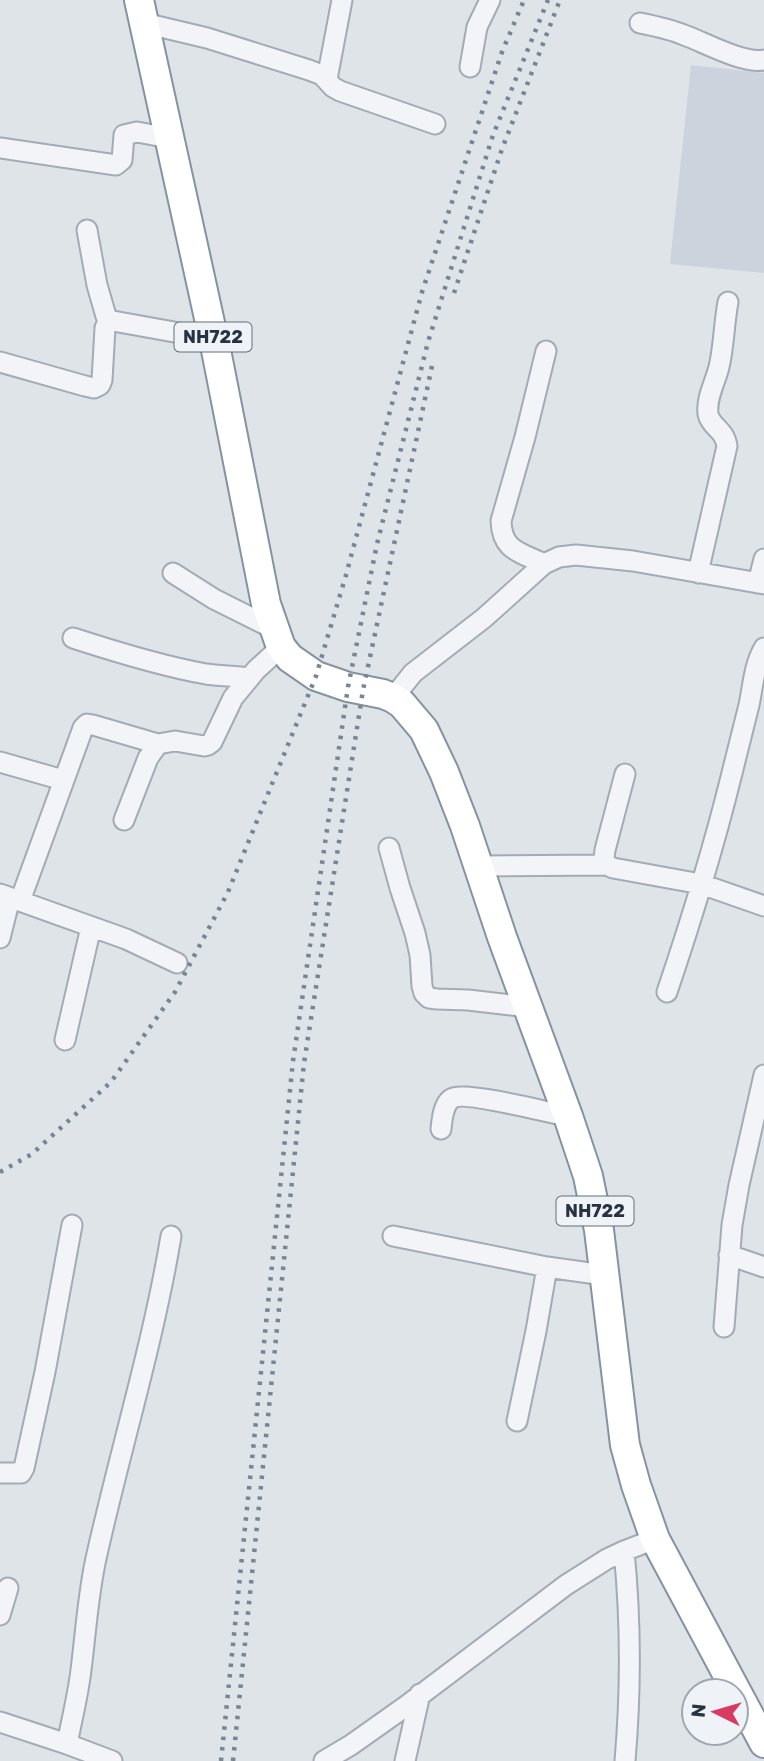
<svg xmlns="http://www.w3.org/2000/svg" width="764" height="1761" font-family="Rubik,sans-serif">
	<rect width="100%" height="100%" fill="#dfe4e9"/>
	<path fill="#cdd3dc" d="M 691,65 L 764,73 L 764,273 L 670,264 Z"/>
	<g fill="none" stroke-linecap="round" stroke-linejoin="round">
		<g stroke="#a4abb4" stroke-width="23">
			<path id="minor" d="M 144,23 L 207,38 L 309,70 L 322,75 L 333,87 L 340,91 L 435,124
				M 640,23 C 655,26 670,29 684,35 C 704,42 743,64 764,60
				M 470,67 L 477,27 L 490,0
				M 327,79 L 342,0
				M 0,148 L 116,165 L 122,160 L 124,135 L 137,132 L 169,138
				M 87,230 L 97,285 L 108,323
				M 0,362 L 85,386 L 94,388 L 100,385 L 102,380 L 105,328 L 108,323 L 113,321 L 213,339
				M 544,564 C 520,552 502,551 501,521 L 525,437 L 546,351
				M 173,573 L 214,599 L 274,629
				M 698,573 L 727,446 C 724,428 711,428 708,414 C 706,398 715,383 719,367 C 724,346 724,323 728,302
				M 758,583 L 764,559
				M 73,638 C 116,652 161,666 206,674 C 220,676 235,676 249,678
				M 393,698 L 413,673 L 484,618 L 544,564 L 559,557 L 576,555 L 633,561 L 764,584
				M 0,762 L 63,780
				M 625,774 L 605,850 L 604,859 L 607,865 L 613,868 L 701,884 L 764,906
				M 124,820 L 148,758 L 158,744 L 175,741 L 204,746 L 208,745 L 212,742 L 233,698 L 256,670 L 281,647
				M 389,848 L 400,888 L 415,933 L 420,955 L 422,986 L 424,993 L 429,998 L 437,999 L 468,1000 L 528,1007
				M 478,866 L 607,865
				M 0,894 L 126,939 L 177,963
				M 20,901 L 83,728 L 87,724 L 93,725 L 158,744
				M 0,938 L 10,898
				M 667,992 C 691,921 713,850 731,777 C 737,753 743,729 749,705 C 753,686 754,665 764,648
				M 65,1040 L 91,927
				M 441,1129 C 442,1120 443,1105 451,1099 C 463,1090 549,1113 568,1116
				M 393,1236 L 547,1267 L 604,1275
				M 729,1255 L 764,1267
				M 724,1327 L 732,1225 L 739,1185 L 764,1075
				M 517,1421 L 536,1331 L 547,1267
				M 0,1473 L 21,1473 L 24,1468 L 45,1372 L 72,1225
				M 624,1551 C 631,1621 631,1691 625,1761
				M 0,1615 L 8,1588
				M 0,1722 L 67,1744 L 112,1761
				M 67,1744 C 72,1719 78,1695 81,1670 C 86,1631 88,1592 97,1554 C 121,1447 153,1344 171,1236
				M 324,1761 L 351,1745 L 406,1706 L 566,1585 L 607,1559 L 624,1551 L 655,1539
				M 405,1761 L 420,1694"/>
		</g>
		<g stroke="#8593a1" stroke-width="32">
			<path id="highway" d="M 139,0 L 216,350 L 266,604 L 281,647 L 290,658 L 316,676 L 348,687 L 383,694 L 393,698 L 402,704 L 424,730 L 444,772 L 465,826 L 502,937 L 568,1116 L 588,1176 L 599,1230 L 625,1445 L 636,1485 L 655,1539 L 764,1743"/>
		</g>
		<use href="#minor" stroke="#f2f4f7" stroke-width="19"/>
		<use href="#highway" stroke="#fff" stroke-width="28"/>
		<path stroke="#778594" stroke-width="4.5" stroke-dasharray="3.5 7" stroke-linecap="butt" d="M 454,293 L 502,149 L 560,0
			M 0,1172 L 32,1154 L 111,1082 L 175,992 L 228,892 L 316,676 L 346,575 L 422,292 L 502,52 L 524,0
			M 221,1761 L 293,1061 L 348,687 L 377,544 L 428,342 L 493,135 L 548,0
			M 233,1761 L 304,1063 L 363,690 L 432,366"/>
	</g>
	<g text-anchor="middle" stroke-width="5" stroke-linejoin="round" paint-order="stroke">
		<g fill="#eff3f7" stroke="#636d78" stroke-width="2">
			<rect x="174.5" y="322.5" width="77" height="29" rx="5"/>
			<rect x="556.5" y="1196.5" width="77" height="29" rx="5"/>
		</g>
		<g font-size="18" font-weight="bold" fill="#273342">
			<text x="213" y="343">NH722</text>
			<text x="595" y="1217">NH722</text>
		</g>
	</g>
	<g transform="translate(715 1712) rotate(275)"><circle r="33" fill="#eff3f7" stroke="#9fa6af" stroke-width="2"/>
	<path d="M0-5L12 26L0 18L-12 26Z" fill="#d83a61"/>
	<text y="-10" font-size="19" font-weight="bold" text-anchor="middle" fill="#273342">N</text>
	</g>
</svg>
